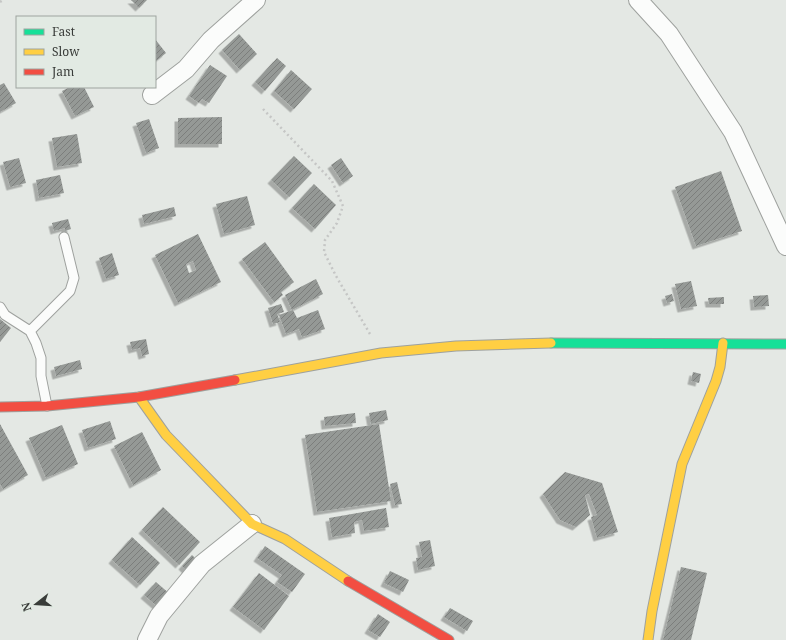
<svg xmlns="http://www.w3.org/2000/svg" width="786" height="640" font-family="'Noto Serif',serif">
	<defs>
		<pattern id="building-hatch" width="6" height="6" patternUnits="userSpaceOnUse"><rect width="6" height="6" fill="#959996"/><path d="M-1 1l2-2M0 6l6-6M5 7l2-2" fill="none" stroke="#7b7e7b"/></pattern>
		<filter id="shadow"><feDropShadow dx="-3.5" dy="3.5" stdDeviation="0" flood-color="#0004"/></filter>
	</defs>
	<rect width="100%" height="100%" fill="#e4e8e4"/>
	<path fill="url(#building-hatch)" fill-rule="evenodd" filter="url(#shadow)" d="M 131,0 L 147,0 L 139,8 Z
		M 239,34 L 257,54 L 240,70 L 222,50 Z
		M 155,39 L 166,53 L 155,62 Z
		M 277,58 L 286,66 L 265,91 L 255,82 Z
		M 210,65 L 227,76 L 209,103 L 202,99 L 199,103 L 189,96 Z
		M 291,70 L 312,89 L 294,109 L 274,91 Z
		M 4,83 L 16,103 L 0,112 L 0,85 Z
		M 70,87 L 84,87 L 94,107 L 75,116 L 62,91 Z
		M 222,117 L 222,144 L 178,144 L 178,118 Z
		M 149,119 L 159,148 L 146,153 L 136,123 Z
		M 77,134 L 82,163 L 57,167 L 52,138 Z
		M 294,156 L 312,173 L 289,197 L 271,180 Z
		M 19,158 L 26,183 L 10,187 L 3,162 Z
		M 341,158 L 353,176 L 343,183 L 331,165 Z
		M 721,171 L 742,231 L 696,246 L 675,187 Z
		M 60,175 L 64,193 L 39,198 L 36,180 Z
		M 314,184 L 336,205 L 315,229 L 292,208 Z
		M 247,196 L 255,225 L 224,234 L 216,204 Z
		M 174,207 L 176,216 L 144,224 L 142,215 Z
		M 68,219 L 71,229 L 65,231 L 65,228 L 54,231 L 52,223 Z
		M 198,234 L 221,282 L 178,303 L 155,255 ZM 193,261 L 196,270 L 189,273 L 186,264 Z
		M 265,242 L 294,282 L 281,292 L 283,295 L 274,302 L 242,259 Z
		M 112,253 L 119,275 L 106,279 L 99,258 Z
		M 316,279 L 323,294 L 292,310 L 285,295 Z
		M 691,281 L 697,306 L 681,309 L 675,284 Z
		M 672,294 L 674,301 L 667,303 L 665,296 Z
		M 768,295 L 769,306 L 754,307 L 753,296 Z
		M 724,297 L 724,304 L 709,304 L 708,298 Z
		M 281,304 L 284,312 L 277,314 L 280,322 L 273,324 L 268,308 Z
		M 293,310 L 297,318 L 318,310 L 325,329 L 302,337 L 299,329 L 286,334 L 279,315 Z
		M 0,319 L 11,328 L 0,342 Z
		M 146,339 L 149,354 L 142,356 L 140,348 L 132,350 L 130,342 Z
		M 80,360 L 82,369 L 56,376 L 54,367 Z
		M 693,372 L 701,374 L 699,383 L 691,381 Z
		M 386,410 L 388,420 L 371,424 L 369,413 Z
		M 355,413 L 356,423 L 325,426 L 324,417 Z
		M 110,421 L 116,439 L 88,448 L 82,430 Z
		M 0,424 L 28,475 L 3,489 L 0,484 Z
		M 379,424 L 391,501 L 317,512 L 305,435 Z
		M 62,425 L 78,464 L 46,478 L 29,438 Z
		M 142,432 L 161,470 L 133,485 L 114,446 Z
		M 565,472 L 602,483 L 618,532 L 597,538 L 591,517 L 597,515 L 589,494 L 585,495 L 590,515 L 576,527 L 560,520 L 543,494 Z
		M 397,482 L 402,504 L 395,505 L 390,484 Z
		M 163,507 L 200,542 L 179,565 L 142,530 Z
		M 386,508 L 389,527 L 364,531 L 362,520 L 354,522 L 355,533 L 332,537 L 329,518 Z
		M 132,537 L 160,563 L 140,585 L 112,560 Z
		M 430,540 L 435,566 L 418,570 L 416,558 L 422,557 L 419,542 Z
		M 265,546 L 305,574 L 292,592 L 277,582 L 282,575 L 257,558 Z
		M 192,555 L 197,560 L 187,571 L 182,566 Z
		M 681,567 L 707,573 L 691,640 L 663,640 Z
		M 390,571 L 409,580 L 403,592 L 384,583 Z
		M 259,573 L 289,596 L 264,630 L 233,607 Z
		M 156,582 L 171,595 L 159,608 L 144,595 Z
		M 450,608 L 473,621 L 467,631 L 444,617 Z
		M 378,614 L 390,622 L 380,637 L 368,630 Z"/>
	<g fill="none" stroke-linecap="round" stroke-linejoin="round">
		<g stroke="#9ea19e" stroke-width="11">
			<path id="lane" d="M 0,307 L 5,315 L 30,331 L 36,343 L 41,358 L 41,376 L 47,406
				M 30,331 L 70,291 L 74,278 L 64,237"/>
		</g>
		<g stroke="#9ea19e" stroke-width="20">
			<path id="street" d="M 638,0 L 669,34 L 733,132 L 786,246
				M 152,95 L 186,69 L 211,40 L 256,0
				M 147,640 L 159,616 L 202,564 L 252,524"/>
		</g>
		<g stroke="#9ea19e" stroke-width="11">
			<path id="fast" d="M 551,343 L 786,344"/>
		</g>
		<g stroke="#9ea19e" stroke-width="11">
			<path id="slow" d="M 235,380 L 381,353 L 456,346 L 551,343
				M 139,397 L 166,435 L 252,524 L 285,539 L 348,581
				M 648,640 L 652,611 L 682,464 L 716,381 L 720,367 L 723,343"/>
		</g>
		<g stroke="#9ea19e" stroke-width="11">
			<path id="jam" d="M 0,407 L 47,406 L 139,397 L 235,380
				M 348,581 L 449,640"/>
		</g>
		<path stroke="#c5c6c5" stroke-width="2.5" stroke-dasharray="2 3" stroke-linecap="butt" d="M 0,2 L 3,0
			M 263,109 L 332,181 L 343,206 L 337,223 L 325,240 L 324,252 L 336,276 L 370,334"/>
		<use href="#lane" stroke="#fbfcfb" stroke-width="9"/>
		<use href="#street" stroke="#fbfcfb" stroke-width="18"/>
		<use href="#fast" stroke="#16e098" stroke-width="9"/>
		<use href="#slow" stroke="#ffcf43" stroke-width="9"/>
		<use href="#jam" stroke="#f24e42" stroke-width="9"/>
	</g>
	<rect x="16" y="16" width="140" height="72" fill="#e2eae3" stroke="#9ea49f"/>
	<rect x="24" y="29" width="20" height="6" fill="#16e098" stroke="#9ea49f"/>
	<text x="52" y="36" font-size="12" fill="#393c39">Fast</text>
	<rect x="24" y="49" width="20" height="6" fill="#ffcf43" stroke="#9ea49f"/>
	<text x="52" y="56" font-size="12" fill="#393c39">Slow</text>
	<rect x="24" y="69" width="20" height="6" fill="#f24e42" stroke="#9ea49f"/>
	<text x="52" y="76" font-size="12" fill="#393c39">Jam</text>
	<g transform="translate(36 604) rotate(253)" stroke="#e2eae3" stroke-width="3" paint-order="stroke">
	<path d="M0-3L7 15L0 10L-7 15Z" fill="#393c39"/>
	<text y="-6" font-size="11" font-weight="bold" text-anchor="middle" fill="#393c39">N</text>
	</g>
</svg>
